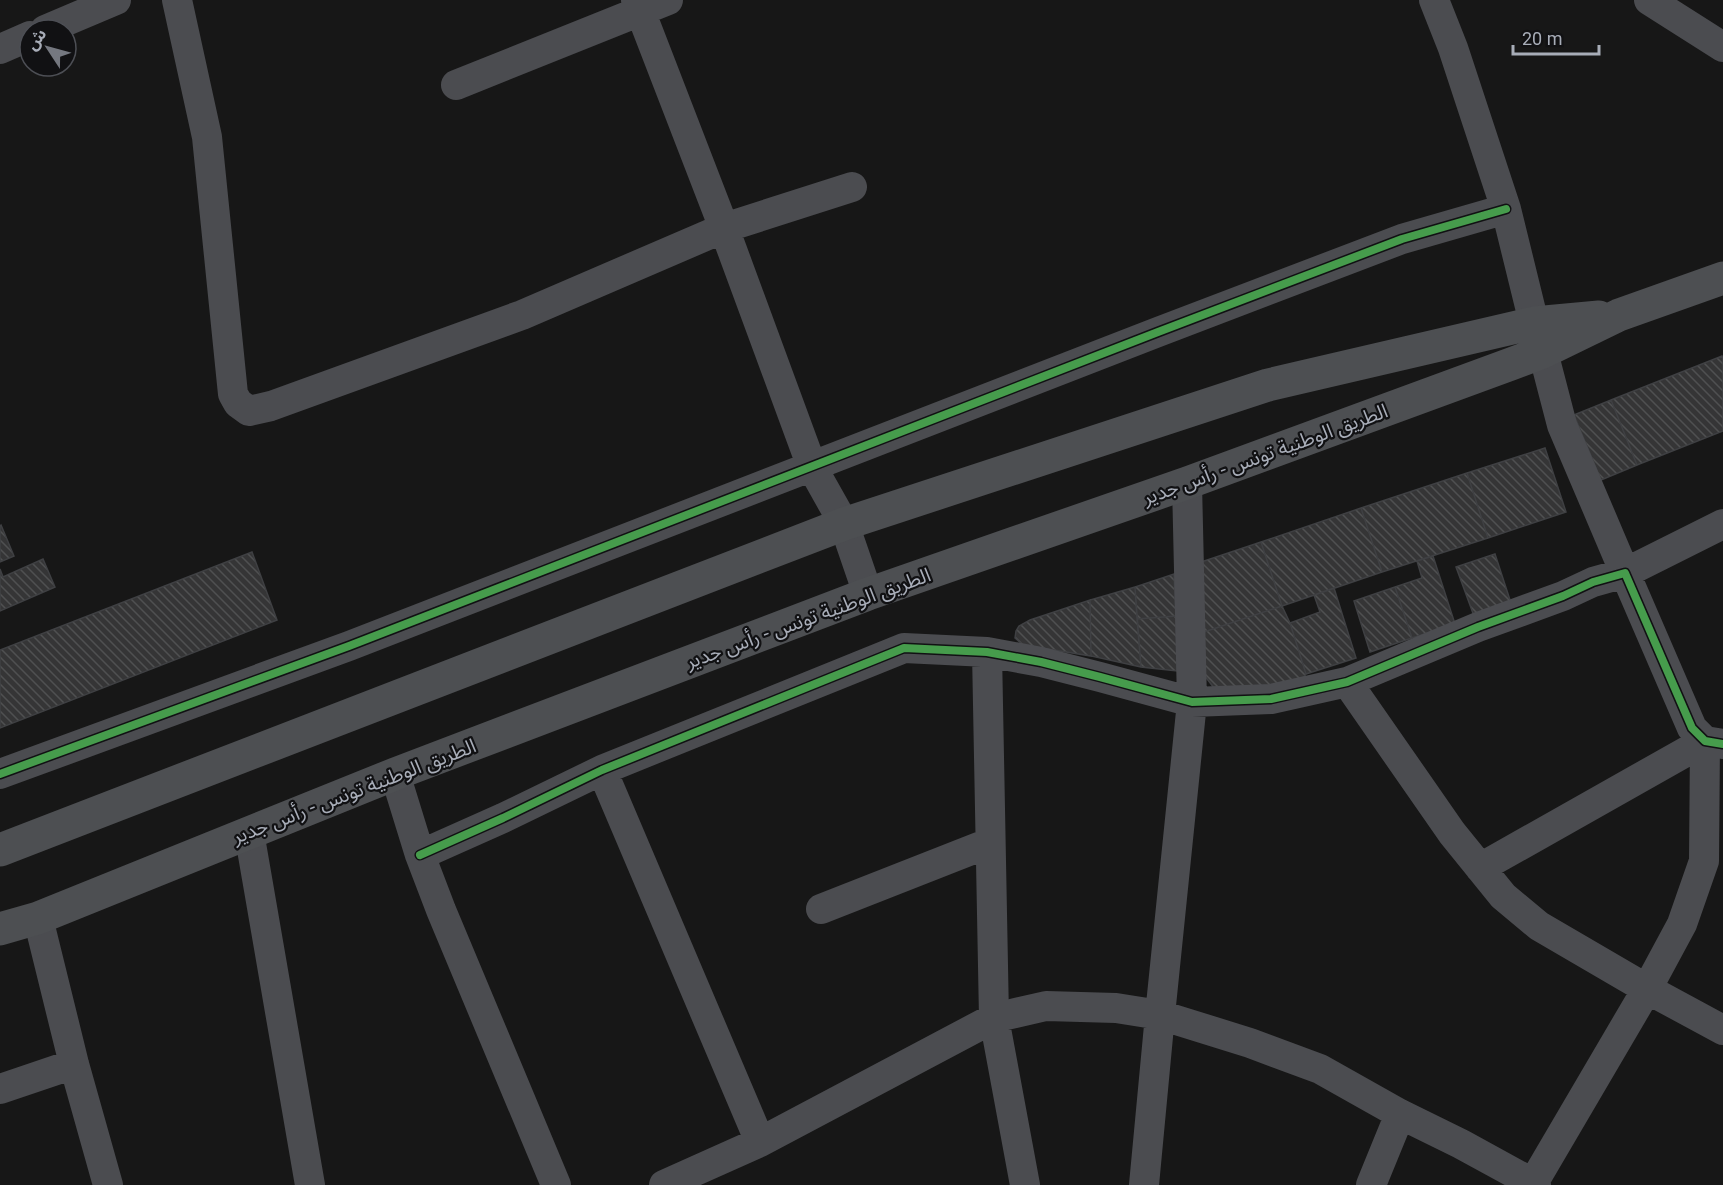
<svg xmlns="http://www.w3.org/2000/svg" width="1723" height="1185" font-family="Roboto,'Noto Sans Arabic',sans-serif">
	<defs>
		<pattern id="building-back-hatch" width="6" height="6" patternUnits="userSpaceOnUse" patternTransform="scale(1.5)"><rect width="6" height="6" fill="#353536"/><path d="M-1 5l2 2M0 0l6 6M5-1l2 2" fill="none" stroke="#4f5051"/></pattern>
	</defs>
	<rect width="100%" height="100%" fill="#171717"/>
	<path fill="url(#building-back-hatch)" stroke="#3f4043" stroke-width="1.5" d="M 1722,356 L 1723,359 L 1723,431 L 1637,465 L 1611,400 Z
		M 1611,400 L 1637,465 L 1601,480 L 1574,415 Z
		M 1545,448 L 1566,512 L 1488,538 L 1467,473 Z
		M 1467,473 L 1488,538 L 1382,572 L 1361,508 Z
		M 1361,508 L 1382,572 L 1282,606 L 1261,542 Z
		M 1,525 L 14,556 L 0,562 L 0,526 Z
		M 1261,542 L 1282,606 L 1204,632 L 1201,562 Z
		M 252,552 L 277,620 L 0,728 L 0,650 Z
		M 1495,554 L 1511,603 L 1474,616 L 1456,567 Z
		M 1433,556 L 1455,624 L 1412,638 L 1395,587 L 1422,578 L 1417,561 Z
		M 43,559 L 55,587 L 0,611 L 0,569 L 3,577 Z
		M 1174,574 L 1176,616 L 1137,619 L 1135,587 Z
		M 1135,587 L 1141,667 L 1091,656 L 1090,600 Z
		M 1395,587 L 1412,638 L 1370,652 L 1354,601 Z
		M 1334,588 L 1356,658 L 1306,674 L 1290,623 L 1320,612 L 1314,595 Z
		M 1090,600 L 1091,656 L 1023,645 L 1015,638 L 1016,631 L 1019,626 L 1030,620 Z
		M 1282,606 L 1290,623 L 1306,674 L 1304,677 L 1284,686 L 1214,688 L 1204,675 L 1204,632 Z
		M 1176,616 L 1177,671 L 1141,667 L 1137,619 Z"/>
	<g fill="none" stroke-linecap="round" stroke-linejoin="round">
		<path stroke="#4b4c50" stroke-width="30" d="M 177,0 L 207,137 L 233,394 L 238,403 L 249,411 L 271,406 L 522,315 L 724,228 L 852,187
			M 636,0 L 724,228 L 812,467 L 844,524 L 868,594
			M 1434,0 L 1453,48 L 1506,209 L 1534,323 L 1543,352 L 1562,425 L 1625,573 L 1723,524
			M 1649,0 L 1723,47
			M 45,30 L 116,0
			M 0,49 L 30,36
			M 456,85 L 668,0
			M 987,652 L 994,1018 L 1025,1185
			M 1347,682 L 1452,833 L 1503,896 L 1539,926 L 1647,989 L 1723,1030
			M 602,770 L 760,1142
			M 0,774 L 349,646 L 1158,332 L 1402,239 L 1506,209
			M 395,774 L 420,855 L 441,910 L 556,1185
			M 249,832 L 310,1185
			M 420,855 L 503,818 L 602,770 L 904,648 L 987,652 L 1041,662 L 1100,677 L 1192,702 L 1271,699 L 1347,682 L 1478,627 L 1563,596 L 1593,582 L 1625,573 L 1692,728 L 1705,741 L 1723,744
			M 1480,868 L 1705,741 L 1704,861 L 1682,924 L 1647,989 L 1532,1185
			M 821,909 L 989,843
			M 38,918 L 74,1064 L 108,1185
			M 0,1089 L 74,1064
			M 664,1185 L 760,1142 L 994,1018 L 1046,1006 L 1116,1008 L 1160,1015 L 1250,1043 L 1320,1069 L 1400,1114 L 1461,1144 L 1536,1185
			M 1144,1185 L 1160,1015 L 1192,702 L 1187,483
			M 1371,1185 L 1400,1114"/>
		<path stroke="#4d4f52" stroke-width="33" d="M 0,850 L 844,524 L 1268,385 L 1534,323 L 1599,317
			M 0,929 L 38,918 L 395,774 L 868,594 L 1187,483 L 1511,364 L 1543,352 L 1619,315 L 1723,278"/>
		<g stroke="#111113" stroke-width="11">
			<path id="cycleway" d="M 0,774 L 349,646 L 1158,332 L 1402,239 L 1506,209
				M 420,855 L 503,818 L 602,770 L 904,648 L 987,652 L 1041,662 L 1100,677 L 1192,702 L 1271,699 L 1347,682 L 1478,627 L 1563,596 L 1593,582 L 1625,573 L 1692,728 L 1705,741 L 1723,744"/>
		</g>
		<use href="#cycleway" stroke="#469c4c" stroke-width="8"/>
	</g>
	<g text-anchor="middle" stroke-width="4.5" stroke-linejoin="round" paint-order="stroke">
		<g font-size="20" fill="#a8adb8" stroke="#111113">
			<text transform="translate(1265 454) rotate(-20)" y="7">الطريق الوطنية تونس - رأس جدير</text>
			<text transform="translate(808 618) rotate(-20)" y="7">الطريق الوطنية تونس - رأس جدير</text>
			<text transform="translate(354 791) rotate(-21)" y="7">الطريق الوطنية تونس - رأس جدير</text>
		</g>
	</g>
	<g transform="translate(48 48) rotate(306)"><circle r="28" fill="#111113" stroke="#4d4f55" stroke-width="1.5"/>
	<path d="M0-4.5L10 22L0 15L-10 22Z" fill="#757880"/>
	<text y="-9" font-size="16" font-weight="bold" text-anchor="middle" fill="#a8adb8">ش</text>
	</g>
	<path d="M1513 45v9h86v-9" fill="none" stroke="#a8adb8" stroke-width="3"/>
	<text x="1522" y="45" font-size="18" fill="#a8adb8" stroke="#111113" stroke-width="4.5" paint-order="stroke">20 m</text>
</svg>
